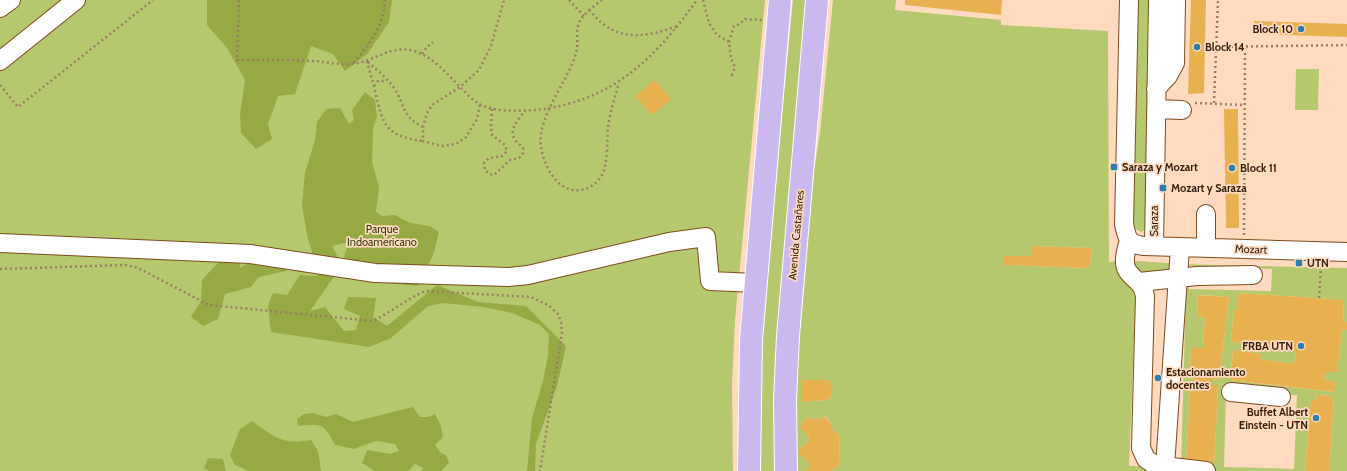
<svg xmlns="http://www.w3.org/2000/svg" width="1347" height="471" font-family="Cabin,sans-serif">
	<rect width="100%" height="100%" fill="#ffdabf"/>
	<path fill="#b5c86d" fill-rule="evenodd" d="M 0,0 L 765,0 L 735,320 L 732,384 L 733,471 L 0,471 Z
		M 793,0 L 812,0 L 778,471 L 760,471 L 761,335 Z
		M 833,0 L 896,0 L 895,10 L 1001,20 L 1001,25 L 1108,31 L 1109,262 L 1124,260 L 1179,264 L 1347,268 L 1347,322 L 1343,321 L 1344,300 L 1239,293 L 1237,310 L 1234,310 L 1231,342 L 1296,351 L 1294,364 L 1260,359 L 1260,354 L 1233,350 L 1230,380 L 1333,392 L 1336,382 L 1324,379 L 1325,372 L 1337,372 L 1342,330 L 1347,330 L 1347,471 L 1329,471 L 1334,396 L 1317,395 L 1316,400 L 1311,400 L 1305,471 L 831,471 L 840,465 L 839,436 L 831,428 L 831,424 L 825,416 L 819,421 L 816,416 L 813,421 L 808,417 L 801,424 L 801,428 L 808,436 L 809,441 L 800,448 L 800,455 L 809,462 L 809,468 L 805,471 L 797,471 L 796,374 L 801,254 L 820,133 ZM 1032,246 L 1091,248 L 1090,268 L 1003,265 L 1003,256 L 1032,256 ZM 1188,266 L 1272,269 L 1271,291 L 1189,289 ZM 1136,288 L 1186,290 L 1181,467 L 1129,466 ZM 1198,295 L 1229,297 L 1219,380 L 1212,379 L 1212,385 L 1218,385 L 1214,467 L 1186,465 L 1190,390 L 1193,389 L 1194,375 L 1190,375 L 1191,348 L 1203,348 L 1205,318 L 1197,317 ZM 819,380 L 828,380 L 831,383 L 831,396 L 827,400 L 802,402 L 802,381 ZM 1226,393 L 1297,395 L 1294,469 L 1224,467 Z
		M 1135,0 L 1153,0 L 1148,225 L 1145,230 L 1141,232 L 1132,227 Z
		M 1296,69 L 1319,69 L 1318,110 L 1295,110 Z"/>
	<path fill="#96a943" d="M 207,0 L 392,0 L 389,22 L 368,53 L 345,71 L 333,54 L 311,46 L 295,94 L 278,96 L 268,124 L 272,139 L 256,149 L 241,133 L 240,115 L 245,80 L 227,48 L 207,25 Z
		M 365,92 L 375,100 L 377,117 L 373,129 L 372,162 L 379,187 L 376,212 L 382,216 L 395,215 L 410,223 L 430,226 L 439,232 L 433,255 L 418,286 L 364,281 L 363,265 L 344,257 L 349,242 L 332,246 L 342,265 L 310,311 L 325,307 L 344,331 L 356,330 L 360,316 L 344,309 L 348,297 L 376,298 L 373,317 L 387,326 L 437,285 L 478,302 L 526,306 L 566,346 L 557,386 L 536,444 L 535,471 L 527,471 L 532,418 L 543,381 L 548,356 L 549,334 L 540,325 L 512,313 L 484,307 L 443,303 L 428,306 L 391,338 L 369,347 L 271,332 L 268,306 L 273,293 L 287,295 L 300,275 L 317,276 L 314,259 L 307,235 L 302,205 L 305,173 L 315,140 L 317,122 L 326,109 L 340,108 L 349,124 L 354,120 L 352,110 Z
		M 291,250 L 286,271 L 259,277 L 251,287 L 225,294 L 218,319 L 203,326 L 191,317 L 201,301 L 202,280 L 214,267 L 229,253 L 241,254 L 240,268 L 262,255 Z
		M 413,407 L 420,417 L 428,417 L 435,414 L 441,426 L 443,437 L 435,445 L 441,453 L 446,455 L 449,463 L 441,471 L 421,471 L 423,468 L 415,464 L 408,471 L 375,471 L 362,463 L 367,450 L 390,454 L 399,451 L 395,444 L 376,441 L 354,449 L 335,445 C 323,423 323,424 298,426 L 297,419 L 304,414 L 313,413 L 326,417 L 336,414 L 353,422 Z
		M 252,421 C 275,437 281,445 311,440 L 318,451 L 321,471 L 249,471 L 235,465 L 230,455 L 240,429 Z
		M 208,458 L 223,459 L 226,471 L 209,471 L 204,468 Z"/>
	<path fill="#e8b150" d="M 905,0 L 1002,0 L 1001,15 L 905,5 Z
		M 1191,0 L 1206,0 L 1204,93 L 1188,94 Z
		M 1254,21 L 1347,24 L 1347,37 L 1254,34 Z
		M 655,80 L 671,99 L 652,115 L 635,96 Z
		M 1224,109 L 1238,109 L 1239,228 L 1226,228 Z
		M 1032,246 L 1091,248 L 1090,268 L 1003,265 L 1003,256 L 1032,256 Z
		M 1239,293 L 1344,300 L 1343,321 L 1347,322 L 1347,330 L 1342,330 L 1337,372 L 1325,372 L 1324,379 L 1336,382 L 1334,392 L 1230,380 L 1233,350 L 1261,354 L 1260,359 L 1294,364 L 1296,351 L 1231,342 L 1234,310 L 1237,310 Z
		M 1198,295 L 1229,297 L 1219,380 L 1212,379 L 1212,385 L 1218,385 L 1214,467 L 1186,466 L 1190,389 L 1193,389 L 1194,375 L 1190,375 L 1191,348 L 1203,348 L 1205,318 L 1197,317 Z
		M 802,380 L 828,380 L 831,383 L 831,396 L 827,400 L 802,402 Z
		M 1317,395 L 1334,396 L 1329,471 L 1305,471 L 1311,400 L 1316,400 Z
		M 816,416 L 819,421 L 824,416 L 831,424 L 831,428 L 839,436 L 840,465 L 831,471 L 805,471 L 809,468 L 809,462 L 800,455 L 800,448 L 809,441 L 808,436 L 800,428 L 801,424 L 808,417 L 813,421 Z"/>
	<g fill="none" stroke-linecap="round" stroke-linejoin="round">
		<g stroke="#7f4b1d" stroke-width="20">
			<path id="minor" d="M 1129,0 L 1124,224 C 1127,239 1128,244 1144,246 L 1347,252
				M 0,8 L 11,0
				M 0,61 L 76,0
				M 1156,89 L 1168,76 L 1175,63 L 1176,0
				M 1156,109 L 1182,110
				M 1129,241 C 1127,247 1125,253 1125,259 C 1124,271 1131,275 1138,282 C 1143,286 1144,291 1145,296 L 1141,448 L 1146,459 L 1155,465 L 1206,471
				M 0,243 L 250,254 L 375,273 L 508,277 L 528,275 L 669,242 L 706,237 L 710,281 L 756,283
				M 1154,246 L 1158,0
				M 1206,248 L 1206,214
				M 1139,282 L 1197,276 L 1253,275
				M 1231,392 L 1281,397
				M 1165,467 L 1180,247"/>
		</g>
		<g stroke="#fff" stroke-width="24">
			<path id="major" d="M 749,471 L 751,340 L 780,0
				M 786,471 L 785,400 L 788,336 L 817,0"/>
		</g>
		<path stroke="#9a7c65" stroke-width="2.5" stroke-dasharray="2 3" stroke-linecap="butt" d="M 239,0 L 237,60 C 263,60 288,60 313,61 C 326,62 339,65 352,64 C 373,62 389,46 410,50 C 431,54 446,73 460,87 C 466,93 473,101 481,105 C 497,112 518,111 535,110 C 611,102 654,60 697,0
			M 569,0 L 584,16
			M 602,0 C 595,5 582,15 579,23 C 575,32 579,44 576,53 C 568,82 537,116 541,146 C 543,165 558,194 581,190 C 591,188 597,183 602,175 C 608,164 607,139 608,127 C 610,112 615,97 619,83
			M 703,0 L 709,23 L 717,35 L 729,42 L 731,58 L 735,67 L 732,75 L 730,73
			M 589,10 C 594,15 598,20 603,24 C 627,42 651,35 678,26
			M 729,42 L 734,26 L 740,24 L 745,19 L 763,20
			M 1216,47 L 1347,45
			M 422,54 L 427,47 L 433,42
			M 367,61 C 369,71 373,80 375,91 C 383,125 385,136 423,141
			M 368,62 C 377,70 387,78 394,88 C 406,106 401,116 423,127
			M 354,63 C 369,44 384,26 385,0
			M 0,85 L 18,107 L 153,0
			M 374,86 L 378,81 L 387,81
			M 1195,103 L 1245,105
			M 1214,103 L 1218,0
			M 480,105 L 477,119 L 466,137 L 456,144 L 442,146 L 423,141 L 423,127 L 427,113 L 432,105 L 460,87 L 479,70 L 491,46 L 504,0
			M 492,109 L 491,126 L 492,135 L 505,145 L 507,151 L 502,156 L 489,158 L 484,163 L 485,170 L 489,174 L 494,175 L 510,160 L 519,158 L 523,153 L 523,148 C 521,145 517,143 516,141 C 507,130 519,119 525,111
			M 1244,235 L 1245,46
			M 0,269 L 125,265 L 135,267 L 144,271 L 209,305 L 372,321 C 391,313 407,298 426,291 L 531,297 L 548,305 L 558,314 L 561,322 L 562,333 L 540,471
			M 1319,298 L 1321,266"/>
		<use href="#minor" stroke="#fff" stroke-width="18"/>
		<use href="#major" stroke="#cbb8ee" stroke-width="22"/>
	</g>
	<g fill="#2b7eae" stroke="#ffdabf" stroke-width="1.5">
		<circle cx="1301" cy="29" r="4"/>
		<circle cx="1197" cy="47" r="4"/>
		<rect x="1110" y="163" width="8" height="8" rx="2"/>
		<circle cx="1232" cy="168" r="4"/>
		<rect x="1159" y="184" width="8" height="8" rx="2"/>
		<rect x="1295" y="259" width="8" height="8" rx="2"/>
		<circle cx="1301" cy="346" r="4"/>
		<circle cx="1158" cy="378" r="4"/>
		<circle cx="1316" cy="418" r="4"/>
	</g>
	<g text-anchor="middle" stroke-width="3.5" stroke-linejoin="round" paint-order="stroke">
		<g font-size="11" font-weight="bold" fill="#351f0c" stroke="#ffdabf" text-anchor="start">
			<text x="1293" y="33" text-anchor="end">Block 10</text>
			<text x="1205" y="51">Block 14</text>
			<text x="1122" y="171">Saraza y Mozart</text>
			<text x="1240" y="172">Block 11</text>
			<text x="1171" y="192">Mozart y Saraza</text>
			<text x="1307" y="267">UTN</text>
			<text x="1293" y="350" text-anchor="end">FRBA UTN</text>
			<text x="1166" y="376">Estacionamiento<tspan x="1166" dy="13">docentes</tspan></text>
			<text x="1308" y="416" text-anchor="end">Buffet Albert<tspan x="1308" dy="13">Einstein - UTN</tspan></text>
		</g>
		<g font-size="11" fill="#351f0c" stroke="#ffdabf">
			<text transform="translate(1154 221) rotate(-90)" y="4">Saraza</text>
			<text transform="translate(796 235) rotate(-85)" y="4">Avenida Castañares</text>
			<text transform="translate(1251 249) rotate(2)" y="4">Mozart</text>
		</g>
		<g font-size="11" fill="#343c11" stroke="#ffdabf">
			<text x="382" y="233">Parque<tspan x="382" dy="13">Indoamericano</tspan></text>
		</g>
	</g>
</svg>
